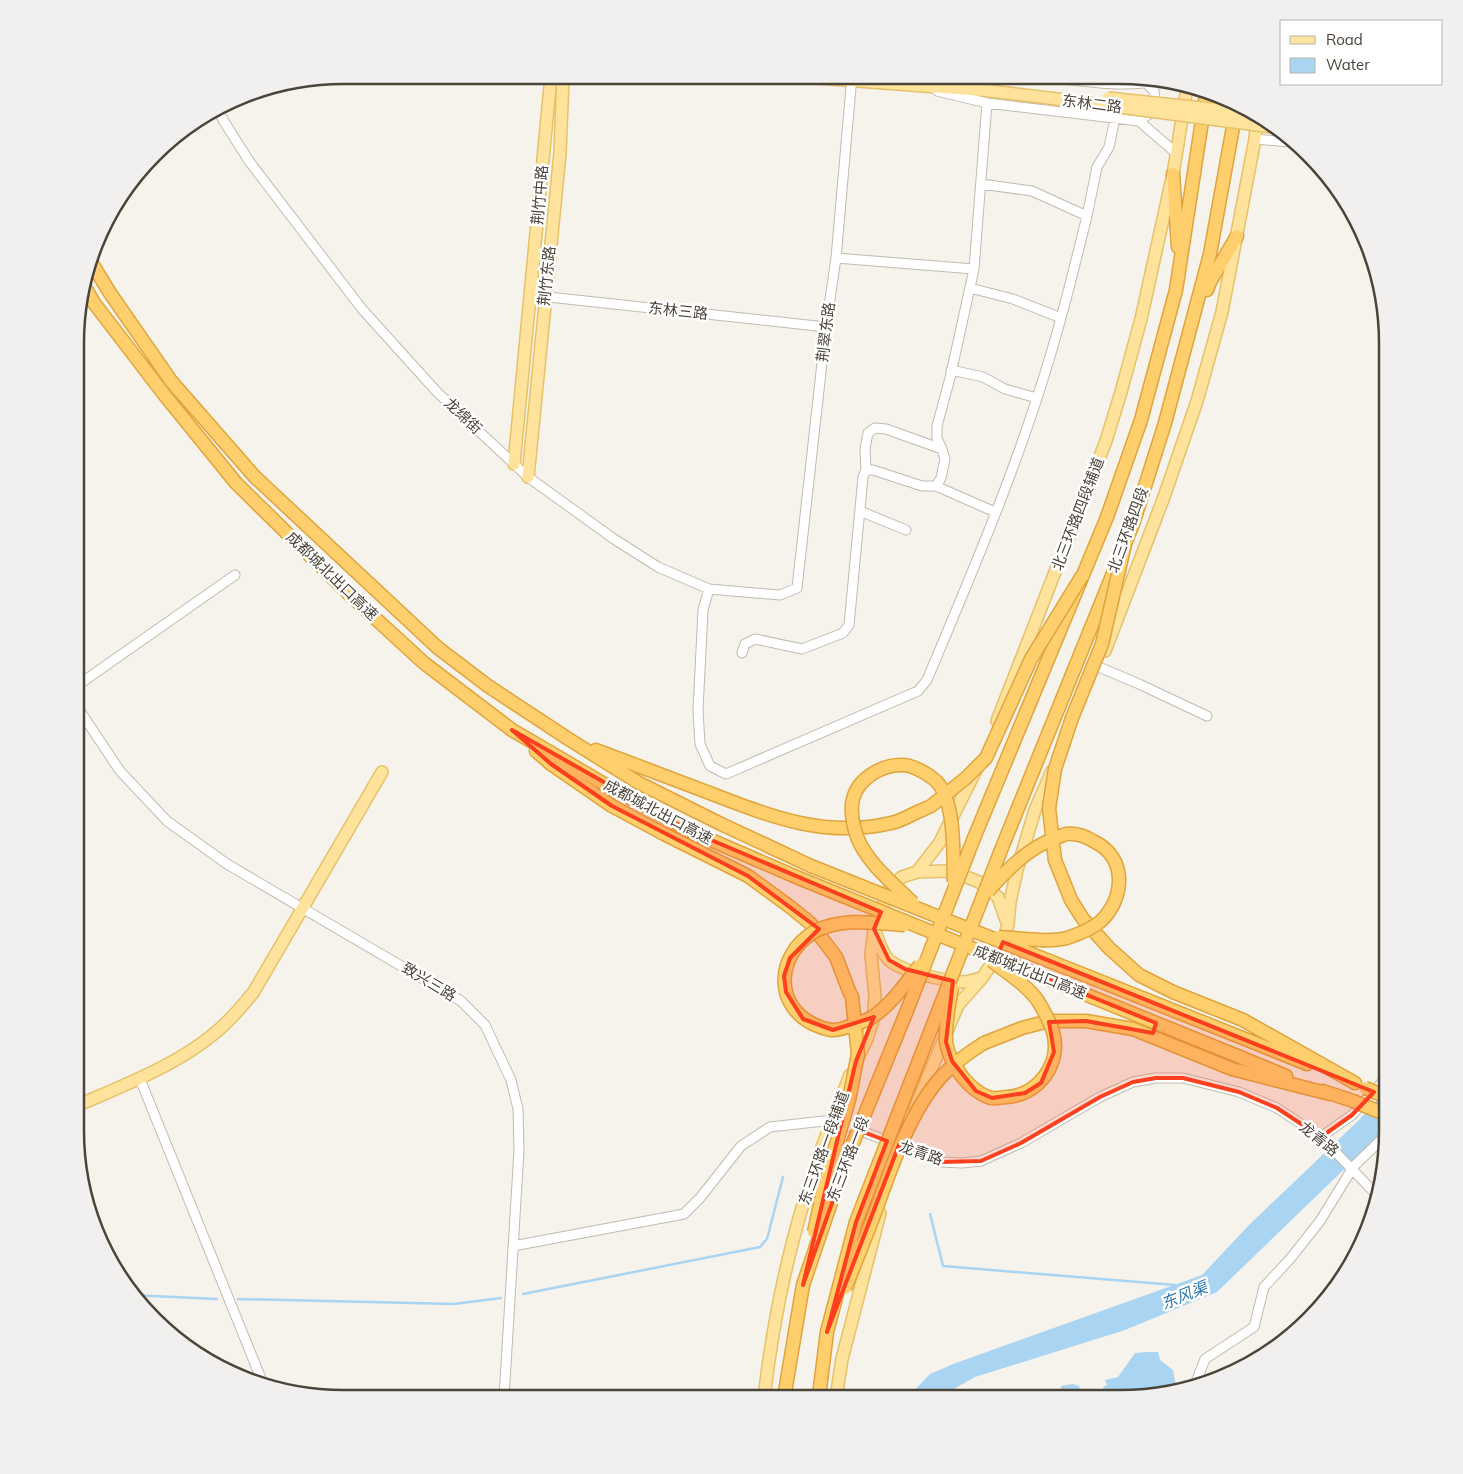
<svg xmlns="http://www.w3.org/2000/svg" width="1463" height="1474" font-family="Mulish,'Noto Sans SC',sans-serif">
	<rect width="100%" height="100%" fill="#f6f3ec"/>
	<path fill="#a9d4f2" d="M 1387,1089 L 1387,1128 L 1217,1292 L 1125,1330 L 975,1377 L 945,1394 L 942,1398 L 907,1398 L 930,1374 L 956,1363 L 1202,1275 L 1250,1224 L 1358,1121 Z
		M 1147,1352 L 1158,1352 L 1160,1360 L 1173,1370 L 1177,1391 L 1137,1398 L 1105,1398 L 1106,1395 L 1103,1387 L 1107,1385 L 1105,1380 L 1118,1377 L 1135,1353 Z
		M 1073,1384 L 1079,1386 L 1083,1398 L 1054,1398 L 1060,1394 L 1061,1386 Z"/>
	<g fill="none" stroke-linecap="round" stroke-linejoin="round">
		<path stroke="#a9d4f2" stroke-width="2.5" d="M 930,1214 L 943,1266 L 1175,1285
			M 523,1294 L 760,1247 L 767,1239 L 783,1177
			M 131,1295 L 217,1299
			M 238,1299 L 454,1304 L 501,1298"/>
		<g stroke="#c2bbae" stroke-width="11">
			<path id="minor" d="M 1047,77 C 1079,80 1130,90 1160,79
				M 937,91 L 987,103 L 1139,121 L 1176,153
				M 219,111 L 223,120 L 249,161 L 362,309 L 437,392 L 528,477 L 614,539 L 658,567 L 709,589 L 780,595 L 797,588 L 826,327 L 836,258 L 852,76
				M 1139,121 C 1153,113 1156,107 1154,91 L 1147,84
				M 1255,139 L 1290,142
				M 1087,216 L 1097,167 L 1109,147 L 1115,118
				M 836,258 L 974,269 L 987,103
				M 970,288 L 1013,299 L 1061,318
				M 530,295 L 826,327
				M 951,370 L 983,377 L 1005,389 L 1037,398
				M 866,470 L 865,449 L 868,433 L 875,428 L 886,429 L 942,449
				M 936,486 L 995,512
				M 860,511 L 906,530
				M 709,589 L 703,610 L 698,710 L 700,744 L 710,766 L 726,774 L 918,691 L 927,680 C 966,587 1006,494 1037,398 C 1057,338 1072,277 1087,216 L 1032,191 L 981,184
				M 742,653 L 745,644 L 755,639 L 802,649 L 843,633 L 849,625 L 863,477 L 866,470 L 873,470 L 922,486 L 936,486 L 941,478 L 945,459 L 942,449 L 937,438 L 937,426 L 950,378 L 974,269
				M 1099,667 L 1139,684 L 1207,716
				M 78,685 L 235,575
				M 78,708 L 120,771 L 167,821 L 227,864 L 461,1001 L 485,1025 L 511,1080 L 518,1109 L 519,1150 L 504,1398
				M 140,1079 L 262,1381
				M 1321,1137 L 1352,1115 L 1387,1077
				M 1352,1168 L 1387,1134
				M 513,1246 L 684,1214 L 700,1198 L 741,1146 L 770,1127 L 833,1120 L 941,1162 L 962,1163 L 981,1161 L 1021,1143 L 1100,1097 L 1133,1082 L 1156,1078 L 1183,1078 L 1239,1092 L 1277,1108 L 1321,1137 L 1375,1193
				M 1194,1387 L 1205,1359 L 1254,1327 L 1264,1287 L 1290,1259 L 1320,1221 L 1352,1169"/>
		</g>
		<g stroke="#e6c16a" stroke-width="14">
			<path id="major" d="M 792,76 L 990,91 L 1049,98
				M 934,77 L 984,84
				M 514,464 L 551,76
				M 528,477 L 560,153 L 563,76
				M 1105,651 L 1164,497 L 1197,401 L 1222,312 L 1255,139 L 1257,117
				M 997,721 L 1106,441 L 1121,392 L 1141,319 L 1173,174 L 1187,88
				M 917,872 L 945,871 L 964,876 L 979,882 L 998,897 L 1006,920
				M 875,931 C 878,940 881,951 888,959 C 899,971 945,981 962,982 C 968,982 975,980 981,978
				M 857,1060 L 867,1039 L 873,1020 L 875,996 L 871,955 L 874,929 L 890,887 L 902,877 L 917,872 L 940,842 L 977,768
				M 76,1106 C 127,1084 191,1060 230,1019 C 238,1011 245,1002 253,993 L 382,772
				M 915,1108 L 958,1005 L 982,978 L 1001,950 L 1008,924 L 1010,902 L 1017,870 L 1035,810 L 1052,771
				M 764,1398 C 773,1320 790,1239 816,1164 C 826,1134 839,1105 850,1075
				M 836,1398 L 842,1359 L 880,1213"/>
		</g>
		<g stroke="#e0a43c" stroke-width="15">
			<path id="highway" d="M 1173,174 L 1178,247
				M 91,262 L 110,293 L 171,381 L 255,477 L 438,648 L 488,686 L 570,740 L 639,783 L 721,824 L 811,866
				M 83,284 L 94,303 L 163,393 L 236,483 L 351,596 L 424,663 L 512,730 L 599,781 L 690,831 L 801,879
				M 1207,290 L 1210,282 L 1237,236
				M 596,750 C 633,764 670,778 707,792 C 767,815 824,839 891,823 C 902,821 912,814 922,810
				M 536,751 L 551,764 L 612,806 L 664,834 L 748,876 L 789,906 L 810,923 L 836,957 L 849,991
				M 974,838 L 1107,517 L 1141,420 L 1176,290 L 1206,95
				M 1001,850 L 1133,524 L 1165,423 L 1210,254 L 1237,105
				M 1055,860 L 1071,900 L 1083,919 L 1109,948 L 1139,975 L 1173,992 L 1243,1020 L 1355,1083
				M 1245,1039 L 1307,1064
				M 984,1043 L 1022,1028 L 1049,1021 L 1086,1021 L 1133,1029 L 1232,1069 L 1330,1094
				M 1240,1057 L 1286,1076
				M 1323,1091 L 1353,1101"/>
		</g>
		<use href="#minor" stroke="#fff" stroke-width="9"/>
		<use href="#major" stroke="#ffe39c" stroke-width="11"/>
		<use href="#highway" stroke="#ffcf6e" stroke-width="12"/>
		<g stroke="#e6c16a" stroke-width="14" stroke-linecap="butt">
			<path id="major-bridge" d="M 1049,98 L 1273,127
				M 1108,98 L 1258,114"/>
		</g>
		<g stroke="#e0a43c" stroke-width="15" stroke-linecap="butt">
			<path id="highway-bridge" d="M 922,810 L 931,806 L 966,778 L 986,758 L 1031,659 L 1082,576
				M 1055,860 L 1049,808 L 1055,769 L 1072,718 L 1102,644 L 1125,544
				M 811,866 L 1245,1039
				M 801,879 L 1240,1057
				M 988,891 C 1008,869 1027,849 1055,838 C 1059,837 1063,835 1066,834 C 1076,833 1087,837 1095,842 C 1127,858 1125,898 1101,921 C 1092,929 1079,934 1067,938 C 1048,943 1019,938 999,937
				M 913,903 C 894,884 867,863 857,837 C 853,826 850,810 853,799 C 858,778 883,764 903,765 C 913,765 930,775 937,782 C 956,803 953,856 954,882
				M 905,925 C 876,923 841,917 814,932 C 777,954 773,1004 813,1024 C 819,1027 825,1029 831,1030 C 839,1031 850,1026 857,1023 C 862,1022 867,1020 871,1018 C 891,1005 906,983 920,965
				M 952,988 C 949,1005 945,1023 946,1041 C 947,1050 952,1061 957,1069 C 964,1081 977,1094 991,1098 C 996,1099 1002,1097 1007,1097 C 1038,1095 1062,1064 1053,1032 C 1050,1021 1044,1011 1038,1001 C 1027,985 1007,973 992,961
				M 1365,1088 L 1387,1097
				M 1353,1101 L 1387,1115
				M 814,1232 L 824,1186 L 849,1100 L 858,1054 L 852,997 L 849,991
				M 845,1288 C 856,1262 866,1236 876,1210 C 891,1168 911,1109 942,1076 C 954,1063 968,1053 984,1043
				M 819,1396 L 827,1332 L 856,1222 L 1001,850
				M 784,1398 L 803,1285 L 842,1170 L 906,1013 L 974,838"/>
		</g>
		<use href="#major-bridge" stroke="#ffe39c" stroke-width="11"/>
		<use href="#highway-bridge" stroke="#ffcf6e" stroke-width="12"/>
	</g>
	<path fill="#fc3f1d" fill-opacity="0.2" stroke="#fc3f1d" stroke-width="4" stroke-linejoin="round" d="M 512,730 L 690,831 L 881,912 L 874,929 L 889,960 L 905,969 L 953,981 L 946,1042 L 952,1061 L 976,1091 L 992,1098 L 1025,1093 L 1041,1083 L 1054,1052 L 1049,1022 L 1086,1021 L 1153,1033 L 1156,1023 L 996,958 L 1003,942 L 1374,1092 L 1352,1115 L 1321,1137 L 1277,1108 L 1239,1092 L 1183,1078 L 1156,1078 L 1133,1082 L 1100,1097 L 1021,1143 L 981,1161 L 941,1162 L 899,1145 L 827,1332 L 856,1222 L 887,1141 L 858,1130 L 803,1285 L 856,1061 L 874,1017 L 833,1030 L 803,1019 L 786,992 L 784,976 L 790,958 L 819,929 L 748,876 L 612,806 L 551,764 Z"/>
	<g text-anchor="middle" stroke-width="5" stroke-linejoin="round" paint-order="stroke">
		<g font-size="15" fill="#4b4439" stroke="#fff">
			<text transform="translate(1092 104) rotate(7)" y="5">东林二路</text>
			<text transform="translate(540 195) rotate(-85)" y="5">荆竹中路</text>
			<text transform="translate(547 276) rotate(-84)" y="5">荆竹东路</text>
			<text transform="translate(678 311) rotate(6)" y="5">东林三路</text>
			<text transform="translate(826 332) rotate(-83)" y="5">荆翠东路</text>
			<text transform="translate(463 416) rotate(43)" y="5">龙绵街</text>
			<text transform="translate(1078 514) rotate(-69)" y="5">北三环路四段辅道</text>
			<text transform="translate(1128 530) rotate(-70)" y="5">北三环路四段</text>
			<text transform="translate(332 576) rotate(44)" y="5">成都城北出口高速</text>
			<text transform="translate(658 812) rotate(28)" y="5">成都城北出口高速</text>
			<text transform="translate(1030 972) rotate(22)" y="5">成都城北出口高速</text>
			<text transform="translate(429 982) rotate(31)" y="5">致兴三路</text>
			<text transform="translate(1319 1139) rotate(39)" y="5">龙青路</text>
			<text transform="translate(824 1148) rotate(-70)" y="5">东三环路一段辅道</text>
			<text transform="translate(921 1153) rotate(19)" y="5">龙青路</text>
			<text transform="translate(848 1159) rotate(-69)" y="5">东三环路一段</text>
		</g>
		<g font-size="16" font-style="italic" fill="#2e7ab2" stroke="#fff">
			<text transform="translate(1184 1295) rotate(-22)" y="6">东风渠</text>
		</g>
	</g>
	<path d="M0 0H1463V1474H0ZM343 84H1120A259 259 0 0 1 1379 343V1131A259 259 0 0 1 1120 1390H343A259 259 0 0 1 84 1131V343A259 259 0 0 1 343 84Z" fill="#f1f0ef" fill-rule="evenodd"/>
	<path fill="none" stroke="#4b4439" stroke-width="2.5" d="M343 84H1120A259 259 0 0 1 1379 343V1131A259 259 0 0 1 1120 1390H343A259 259 0 0 1 84 1131V343A259 259 0 0 1 343 84Z"/>
	<rect x="1280" y="20" width="162" height="65" fill="#ffffff" stroke="#b7b4b0"/>
	<rect x="1290" y="36" width="25" height="8" fill="#ffe39c" stroke="#b7b4b0"/>
	<text x="1326" y="45" font-size="15" fill="#4b4439">Road</text>
	<rect x="1290" y="58" width="25" height="15" fill="#a9d4f2" stroke="#b7b4b0"/>
	<text x="1326" y="70" font-size="15" fill="#4b4439">Water</text>
</svg>
